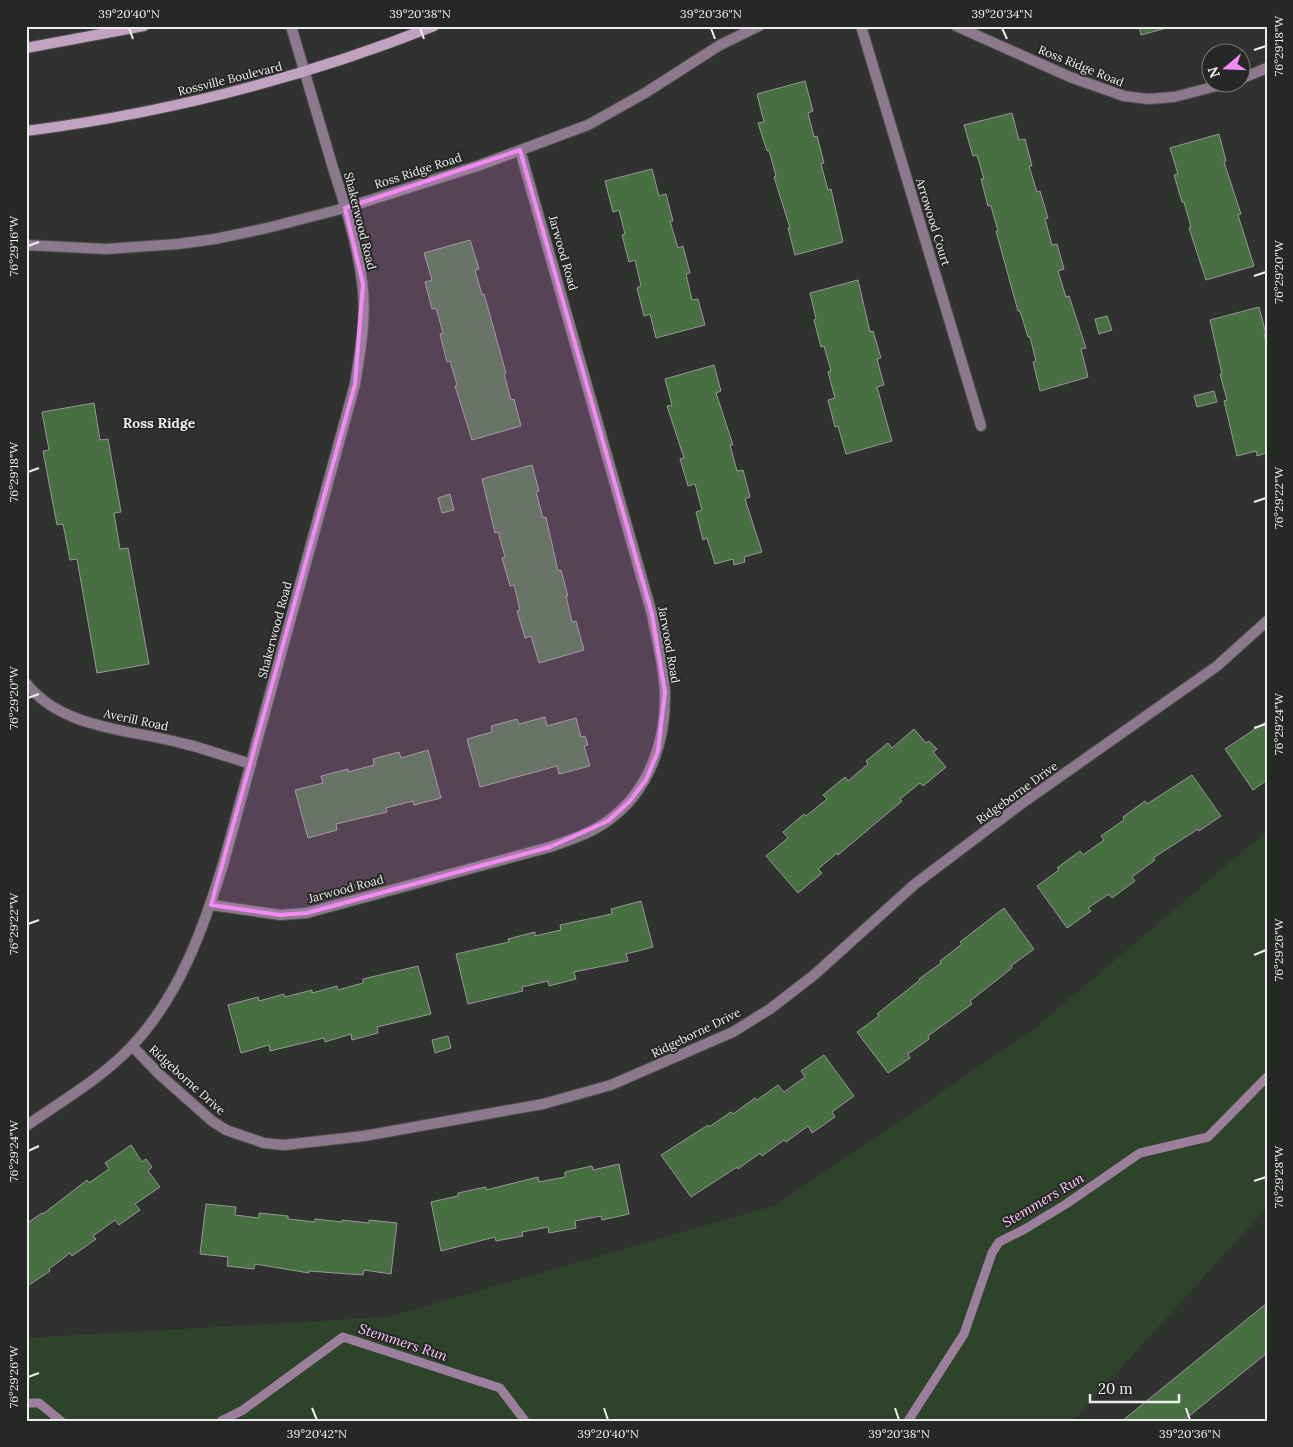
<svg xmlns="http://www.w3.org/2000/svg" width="1293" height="1447" font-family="Lora,serif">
	<rect width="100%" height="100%" fill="#30322f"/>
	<path fill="#2d442a" d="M 1267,831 L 1267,1207 L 1073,1421 L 26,1421 L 26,1338 L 388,1317 L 776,1205 L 1033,1030 Z"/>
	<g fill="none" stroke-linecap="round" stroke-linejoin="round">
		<path stroke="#9c7f9c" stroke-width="9" d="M 26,1403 L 39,1403 L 61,1421
			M 221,1421 L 243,1410 L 343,1337 L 500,1388 L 525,1421
			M 908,1421 L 964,1334 L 992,1253 L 999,1242 L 1025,1229 L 1066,1204 L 1140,1153 L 1208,1137 L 1267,1077"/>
	</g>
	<path fill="#476f41" stroke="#979997" d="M 1139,26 L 1174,26 L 1141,35 Z
		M 805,81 L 813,111 L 808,113 L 814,137 L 817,136 L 824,163 L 821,164 L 828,190 L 831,189 L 843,242 L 795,255 L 788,228 L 790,228 L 774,177 L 776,176 L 769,150 L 767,151 L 758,123 L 764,122 L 757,94 Z
		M 1012,113 L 1019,140 L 1025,139 L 1032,166 L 1029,166 L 1037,192 L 1040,191 L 1048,218 L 1045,219 L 1052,245 L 1057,244 L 1064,269 L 1058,271 L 1066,297 L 1069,296 L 1086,348 L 1081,349 L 1088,377 L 1040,391 L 1033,362 L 1036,361 L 1030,337 L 1028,337 L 1020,311 L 1018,311 L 996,231 L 998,231 L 991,206 L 988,206 L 981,179 L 984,179 L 977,155 L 973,156 L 964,125 Z
		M 1219,134 L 1226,161 L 1224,162 L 1241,214 L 1238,215 L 1254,266 L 1206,280 L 1189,228 L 1191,227 L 1184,202 L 1182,202 L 1174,175 L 1178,174 L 1170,148 Z
		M 652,169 L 659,196 L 666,194 L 673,221 L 670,221 L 678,248 L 683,246 L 690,273 L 686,274 L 692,300 L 698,299 L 705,325 L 656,338 L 650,314 L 644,316 L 637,288 L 641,286 L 635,260 L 629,262 L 622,235 L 625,234 L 619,210 L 613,212 L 605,181 Z
		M 470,240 L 479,269 L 475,270 L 482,295 L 484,294 L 506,373 L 504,374 L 511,400 L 514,399 L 521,426 L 472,440 L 455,386 L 457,385 L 450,361 L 447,362 L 440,334 L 443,333 L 436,308 L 432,309 L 425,282 L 432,280 L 424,253 Z
		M 858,280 L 870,332 L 873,331 L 881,358 L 877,359 L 884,385 L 877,387 L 892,441 L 846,454 L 838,426 L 835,427 L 828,400 L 835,398 L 828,372 L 831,371 L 824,346 L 821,347 L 814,320 L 816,319 L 810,293 Z
		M 1259,307 L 1266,334 L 1264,334 L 1267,346 L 1266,453 L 1257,456 L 1256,451 L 1237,456 L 1224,401 L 1227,400 L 1220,374 L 1222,374 L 1210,320 Z
		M 1107,316 L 1112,330 L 1099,334 L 1095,319 Z
		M 714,365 L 721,391 L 716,393 L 733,445 L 730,445 L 737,471 L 743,470 L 750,497 L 745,499 L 762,552 L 744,557 L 745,562 L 734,565 L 733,559 L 715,564 L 707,538 L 703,540 L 696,512 L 702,510 L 695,484 L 688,486 L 680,459 L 684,458 L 667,406 L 672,405 L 665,379 Z
		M 1214,391 L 1217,402 L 1197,407 L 1194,396 Z
		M 94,403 L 100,440 L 108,439 L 121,512 L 114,513 L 120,549 L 128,548 L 149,664 L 97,673 L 77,559 L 70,560 L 63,524 L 57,525 L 43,451 L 49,450 L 42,412 Z
		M 532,465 L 539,491 L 536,492 L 543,518 L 546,517 L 558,571 L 561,570 L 568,596 L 566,596 L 572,622 L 576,621 L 584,650 L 539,663 L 531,636 L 525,638 L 517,611 L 520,610 L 514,585 L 510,586 L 502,558 L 505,557 L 498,532 L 495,533 L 482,479 Z
		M 450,494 L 454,510 L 442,513 L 438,498 Z
		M 545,717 L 547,726 L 576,718 L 581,737 L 585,736 L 588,745 L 584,746 L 590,766 L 559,774 L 557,766 L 480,787 L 467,739 L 492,732 L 491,726 L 517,719 L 519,724 Z
		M 1267,721 L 1267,780 L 1253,790 L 1225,749 Z
		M 914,729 L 926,743 L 929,741 L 937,749 L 933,752 L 946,767 L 923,786 L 920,783 L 900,799 L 902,801 L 838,855 L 837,853 L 818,869 L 822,873 L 798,893 L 766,856 L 788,838 L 783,832 L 804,814 L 806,816 L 827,799 L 823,795 L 845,777 L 848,781 L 868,764 L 866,761 L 888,743 L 892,748 Z
		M 428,750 L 441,798 L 414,805 L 413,801 L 386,808 L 387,812 L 336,824 L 337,830 L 308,838 L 295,790 L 323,783 L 321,776 L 348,769 L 348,772 L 374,765 L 373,759 L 399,752 L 401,758 Z
		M 1192,775 L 1221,816 L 1199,831 L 1198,829 L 1153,858 L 1155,860 L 1132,877 L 1135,881 L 1112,898 L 1109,894 L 1088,908 L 1091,911 L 1067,928 L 1037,886 L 1059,870 L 1057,868 L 1080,851 L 1083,855 L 1104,840 L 1101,836 L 1124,820 L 1123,817 L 1145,801 L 1147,804 Z
		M 641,901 L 653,947 L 626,954 L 628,961 L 574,972 L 576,979 L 549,986 L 548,981 L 522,987 L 523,991 L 468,1004 L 456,954 L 509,942 L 508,939 L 535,932 L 535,936 L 561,930 L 560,925 L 612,914 L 611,909 Z
		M 1004,908 L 1034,949 L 1011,966 L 1012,968 L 970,1001 L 972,1004 L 928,1036 L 929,1039 L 908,1054 L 910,1058 L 888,1073 L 857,1032 L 879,1016 L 877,1014 L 920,980 L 919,979 L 941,963 L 940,961 L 962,944 L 960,942 Z
		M 418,966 L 431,1014 L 377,1027 L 378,1033 L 352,1040 L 351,1034 L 325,1042 L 324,1038 L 270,1051 L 269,1045 L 241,1053 L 228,1005 L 258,997 L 259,1001 L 284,994 L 285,997 L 312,990 L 312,993 L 337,986 L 338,990 L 363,983 L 363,979 Z
		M 448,1036 L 451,1048 L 435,1053 L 432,1040 Z
		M 824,1055 L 854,1096 L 832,1112 L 835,1117 L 812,1133 L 808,1126 L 786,1142 L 784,1140 L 762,1156 L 760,1153 L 738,1169 L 737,1167 L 691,1197 L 661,1155 L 708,1125 L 709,1127 L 731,1112 L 733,1114 L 755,1098 L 757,1100 L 778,1085 L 784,1092 L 805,1077 L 801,1071 Z
		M 131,1145 L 142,1162 L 146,1159 L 152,1167 L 148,1171 L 160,1187 L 135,1204 L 140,1210 L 119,1225 L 115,1220 L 93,1236 L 96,1239 L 72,1256 L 70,1253 L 49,1269 L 50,1271 L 26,1287 L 26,1224 L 42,1213 L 43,1214 L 87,1180 L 89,1183 L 109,1169 L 105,1163 Z
		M 619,1164 L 629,1214 L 602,1220 L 601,1216 L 575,1221 L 576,1228 L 549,1233 L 548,1227 L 522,1232 L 523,1236 L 496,1241 L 495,1237 L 441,1251 L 431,1202 L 458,1196 L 458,1193 L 486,1187 L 486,1190 L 538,1177 L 539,1182 L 565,1177 L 565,1172 L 592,1166 L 593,1170 Z
		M 206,1204 L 236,1207 L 235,1215 L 259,1218 L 259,1213 L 288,1216 L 288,1219 L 315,1222 L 315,1219 L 342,1222 L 342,1220 L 369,1223 L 369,1220 L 397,1223 L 391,1274 L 364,1270 L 363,1275 L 309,1271 L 309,1273 L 255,1264 L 254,1269 L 227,1266 L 228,1257 L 200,1254 Z
		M 1267,1303 L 1267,1353 L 1183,1421 L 1122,1421 Z"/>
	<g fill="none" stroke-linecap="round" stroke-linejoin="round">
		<g stroke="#4e504d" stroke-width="12">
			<path id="street" d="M 861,26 L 981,426
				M 956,26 L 1070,77 L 1124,96 L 1148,99 L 1174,97 L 1232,82
				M 1240,79 L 1267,68
				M 26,245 L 106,249 L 178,244 L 215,239 L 267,228 L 345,208 L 480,165 L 588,125 L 645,93 L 720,45 L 759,26
				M 26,683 C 62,729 128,729 181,743 C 204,748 227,757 251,764
				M 211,905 L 280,915 L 307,913 L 550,847 C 570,840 592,833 609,820 C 649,791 666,742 665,693 C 664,667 657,640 652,614 L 520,150
				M 132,1046 L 159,1074 L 212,1121 L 226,1130 L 264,1143 L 284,1145 L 364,1136 L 543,1104 L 611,1085 L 733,1032 L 770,1009 L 814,975 L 915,884 L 1021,804 L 1217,666 L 1267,621
				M 26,1126 C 62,1101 102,1078 132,1046 C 180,995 204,927 224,861 L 355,384 C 360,351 367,316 362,282 C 357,243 345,205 333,168 C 319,121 305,73 291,26"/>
		</g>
		<g stroke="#4e504d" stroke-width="12">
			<path id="secondary" d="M 26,48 L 144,26
				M 26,131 C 166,113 303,78 434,26"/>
		</g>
		<use href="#street" stroke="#8d798d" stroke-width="10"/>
		<use href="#secondary" stroke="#c2a2c1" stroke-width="10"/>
	</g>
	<path fill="#f28af3" fill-opacity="0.2" stroke="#f28af3" stroke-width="4" stroke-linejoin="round" d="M 520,150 L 652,614 L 665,692 L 658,751 L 646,780 L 629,802 L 608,821 L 550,847 L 307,913 L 280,915 L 211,905 L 355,384 L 363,284 L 345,208 Z"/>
	<path fill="none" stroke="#edeeed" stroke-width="2" d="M 129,28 L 133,39M 420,28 L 424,39M 711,28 L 715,39M 1002,28 L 1007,39M 1254,50 L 1266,46M 28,246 L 39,242M 1254,276 L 1266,272M 28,472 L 39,468M 1254,502 L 1266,498M 28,698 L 39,694M 1254,728 L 1266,724M 28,924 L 39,920M 1254,955 L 1266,950M 28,1151 L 39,1146M 1254,1181 L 1266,1177M 28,1377 L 39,1373M 312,1408 L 317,1420M 604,1408 L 608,1420M 895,1408 L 899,1420M 1186,1408 L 1190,1420"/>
	<g text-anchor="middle" stroke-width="4" stroke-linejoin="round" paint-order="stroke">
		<g font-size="12" fill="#edeeed" stroke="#262826">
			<text transform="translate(1081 66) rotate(22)" y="4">Ross Ridge Road</text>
			<text transform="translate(230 79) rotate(-14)" y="4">Rossville Boulevard</text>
			<text transform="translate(418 171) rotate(-18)" y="4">Ross Ridge Road</text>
			<text transform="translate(360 221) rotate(76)" y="4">Shakerwood Road</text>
			<text transform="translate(933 222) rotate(73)" y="4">Arrowood Court</text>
			<text transform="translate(563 253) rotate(74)" y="4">Jarwood Road</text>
			<text transform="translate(275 630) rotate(-75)" y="4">Shakerwood Road</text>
			<text transform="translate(669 645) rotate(80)" y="4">Jarwood Road</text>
			<text transform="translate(136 720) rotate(12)" y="4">Averill Road</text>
			<text transform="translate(1017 793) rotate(-36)" y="4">Ridgeborne Drive</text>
			<text transform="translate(346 889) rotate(-15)" y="4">Jarwood Road</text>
			<text transform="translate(696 1033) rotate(-26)" y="4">Ridgeborne Drive</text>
			<text transform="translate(187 1080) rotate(42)" y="4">Ridgeborne Drive</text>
		</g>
		<g font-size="14" font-weight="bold" fill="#edeeed" stroke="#262826">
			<text x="159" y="428">Ross Ridge</text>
		</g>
		<g font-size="14" font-style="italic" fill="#fcc6fb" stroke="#262826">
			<text transform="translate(1043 1200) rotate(-31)" y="5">Stemmers Run</text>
			<text transform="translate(403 1342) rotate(18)" y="5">Stemmers Run</text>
		</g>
	</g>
	<rect width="1293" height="1447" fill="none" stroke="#262826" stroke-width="55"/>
	<g transform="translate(1226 68) rotate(251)"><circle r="24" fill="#262826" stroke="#767776"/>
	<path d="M0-4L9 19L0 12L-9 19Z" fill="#f28af3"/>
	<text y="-8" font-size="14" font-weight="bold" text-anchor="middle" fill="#edeeed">N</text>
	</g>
	<path d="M1090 1394v8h89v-8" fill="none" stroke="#edeeed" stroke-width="2.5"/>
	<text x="1098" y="1394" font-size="15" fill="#edeeed" stroke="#262826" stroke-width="4" paint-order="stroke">20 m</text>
	<rect x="28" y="28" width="1238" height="1392" fill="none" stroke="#edeeed" stroke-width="2"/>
	<g font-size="12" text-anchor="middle" fill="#edeeed">
		<text x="129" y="18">39°20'40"N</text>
		<text x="420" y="18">39°20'38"N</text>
		<text x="711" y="18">39°20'36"N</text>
		<text x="1002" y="18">39°20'34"N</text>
		<text transform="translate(1279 46) rotate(-90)" y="4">76°29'18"W</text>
		<text transform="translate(14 246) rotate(-90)" y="4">76°29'16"W</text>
		<text transform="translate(1279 272) rotate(-90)" y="4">76°29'20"W</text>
		<text transform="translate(14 472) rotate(-90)" y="4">76°29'18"W</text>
		<text transform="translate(1279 498) rotate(-90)" y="4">76°29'22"W</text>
		<text transform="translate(14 698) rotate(-90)" y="4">76°29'20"W</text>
		<text transform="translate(1279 724) rotate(-90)" y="4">76°29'24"W</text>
		<text transform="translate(14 924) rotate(-90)" y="4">76°29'22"W</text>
		<text transform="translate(1279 950) rotate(-90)" y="4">76°29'26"W</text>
		<text transform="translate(14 1151) rotate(-90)" y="4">76°29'24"W</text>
		<text transform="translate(1279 1177) rotate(-90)" y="4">76°29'28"W</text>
		<text transform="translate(14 1377) rotate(-90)" y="4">76°29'26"W</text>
		<text x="317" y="1438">39°20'42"N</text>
		<text x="608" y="1438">39°20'40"N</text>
		<text x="899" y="1438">39°20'38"N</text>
		<text x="1190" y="1438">39°20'36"N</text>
	</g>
</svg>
